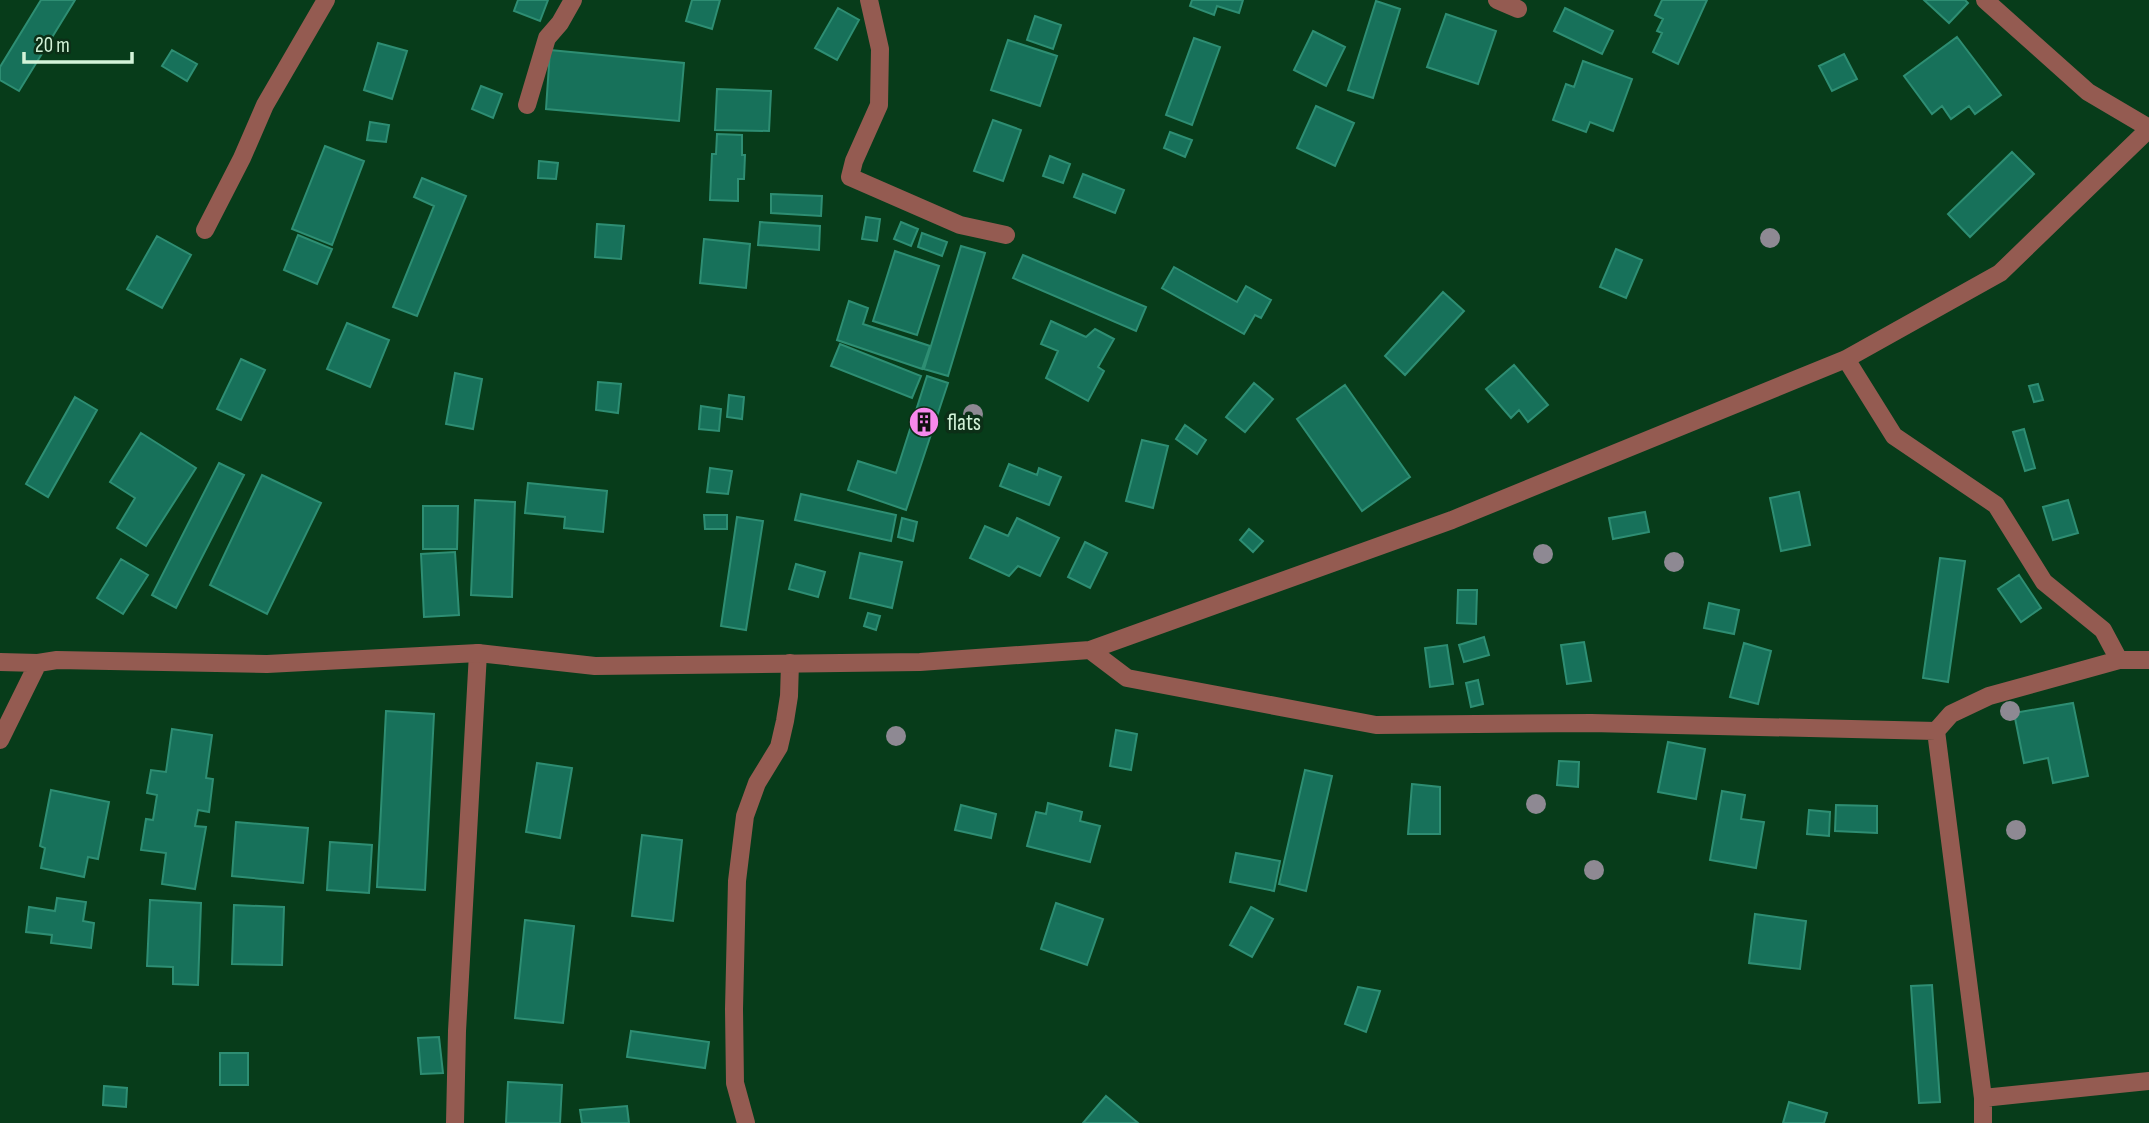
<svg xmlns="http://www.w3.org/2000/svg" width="2149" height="1123" font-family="'Sofia Sans Condensed',sans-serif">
	<rect width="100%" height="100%" fill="#073c1a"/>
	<path fill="#17715a" stroke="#2e8e73" stroke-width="2" d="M 41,0 L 75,0 L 19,91 L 0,80 L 0,67 Z
		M 518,0 L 548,0 L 540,21 L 514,11 Z
		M 692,0 L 720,0 L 712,29 L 686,21 Z
		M 1192,0 L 1243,0 L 1239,13 L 1217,6 L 1214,15 L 1190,6 Z
		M 1662,0 L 1707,0 L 1678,64 L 1653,52 L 1662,33 L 1657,31 L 1663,19 L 1655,15 Z
		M 1924,0 L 1965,0 L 1968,3 L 1949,23 Z
		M 1376,1 L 1400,9 L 1373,98 L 1348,90 Z
		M 838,8 L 859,20 L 837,60 L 815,48 Z
		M 1565,8 L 1613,31 L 1602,54 L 1554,31 Z
		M 1446,14 L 1496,31 L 1478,84 L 1427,67 Z
		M 1035,16 L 1061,25 L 1053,49 L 1027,40 Z
		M 1313,31 L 1345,47 L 1326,86 L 1294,70 Z
		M 1957,37 L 2001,95 L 1975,114 L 1969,106 L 1951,119 L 1942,106 L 1932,114 L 1904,76 Z
		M 1194,38 L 1220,47 L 1192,125 L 1166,115 Z
		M 1008,40 L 1057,56 L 1040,106 L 991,90 Z
		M 378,43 L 407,51 L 392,99 L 364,90 Z
		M 172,50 L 197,64 L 187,81 L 162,66 Z
		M 550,50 L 684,63 L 679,121 L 546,109 Z
		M 1844,54 L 1857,79 L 1832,91 L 1819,66 Z
		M 1583,61 L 1632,79 L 1613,131 L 1590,122 L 1586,132 L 1553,120 L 1566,84 L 1574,87 Z
		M 481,86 L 502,94 L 493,118 L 472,109 Z
		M 717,89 L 771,91 L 769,131 L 715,130 Z
		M 1316,106 L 1354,123 L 1335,166 L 1297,148 Z
		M 993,120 L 1021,130 L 1003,181 L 974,171 Z
		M 370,122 L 389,125 L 386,142 L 367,140 Z
		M 1170,132 L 1192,140 L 1185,157 L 1164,148 Z
		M 717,134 L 742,135 L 742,155 L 745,155 L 744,179 L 738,179 L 738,201 L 710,200 L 712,154 L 716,154 Z
		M 325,146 L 364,161 L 332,245 L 292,229 Z
		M 2012,152 L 2034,174 L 1970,237 L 1948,214 Z
		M 1050,156 L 1070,164 L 1063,183 L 1043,176 Z
		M 539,161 L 558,163 L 556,179 L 538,178 Z
		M 1083,174 L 1124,190 L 1115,213 L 1074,197 Z
		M 422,178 L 466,196 L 417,316 L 393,307 L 434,206 L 414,197 Z
		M 771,194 L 822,196 L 821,216 L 771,213 Z
		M 866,217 L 880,219 L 877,241 L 862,239 Z
		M 760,222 L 820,226 L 819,250 L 758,245 Z
		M 901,222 L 918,229 L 911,246 L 894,239 Z
		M 597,224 L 624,226 L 621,259 L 595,257 Z
		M 922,233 L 947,242 L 942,256 L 918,247 Z
		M 298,235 L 332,249 L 317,284 L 284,270 Z
		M 157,236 L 191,255 L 162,308 L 127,289 Z
		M 704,239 L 750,244 L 746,288 L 700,283 Z
		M 961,246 L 985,253 L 948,376 L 924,369 Z
		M 1616,249 L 1642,260 L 1626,298 L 1600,287 Z
		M 895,251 L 939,266 L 917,335 L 873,321 Z
		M 1023,255 L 1146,307 L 1136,331 L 1013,278 Z
		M 1174,267 L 1237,302 L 1246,286 L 1271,300 L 1261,318 L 1255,315 L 1244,334 L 1162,288 Z
		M 1443,292 L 1464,311 L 1405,375 L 1385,356 Z
		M 849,301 L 868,308 L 863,324 L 930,346 L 922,369 L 837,340 Z
		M 1051,321 L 1086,337 L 1095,329 L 1114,339 L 1098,367 L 1104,371 L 1088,401 L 1046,378 L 1058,351 L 1041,344 Z
		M 347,323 L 389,340 L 370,387 L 327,369 Z
		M 840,344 L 921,376 L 912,398 L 831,366 Z
		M 241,359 L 265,370 L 241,420 L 217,409 Z
		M 1514,365 L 1548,405 L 1528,422 L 1519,410 L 1511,418 L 1486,389 Z
		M 455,373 L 482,379 L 473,429 L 446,424 Z
		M 927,376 L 948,383 L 906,510 L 848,490 L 858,461 L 896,473 Z
		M 598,382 L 621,384 L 618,413 L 596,410 Z
		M 1254,383 L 1273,399 L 1245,432 L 1226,417 Z
		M 2038,384 L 2043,400 L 2034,402 L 2029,386 Z
		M 1345,385 L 1410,477 L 1362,511 L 1297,419 Z
		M 729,395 L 744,397 L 742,419 L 727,417 Z
		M 75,397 L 97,410 L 48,497 L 26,484 Z
		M 701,406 L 721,409 L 719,431 L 699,429 Z
		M 1185,425 L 1206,440 L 1197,454 L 1176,439 Z
		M 2024,429 L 2035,468 L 2025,471 L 2013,432 Z
		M 141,433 L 196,468 L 146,546 L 117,528 L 135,498 L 110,482 Z
		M 1142,440 L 1168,446 L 1153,508 L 1126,501 Z
		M 219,463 L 244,475 L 176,608 L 152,595 Z
		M 1009,464 L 1037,475 L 1039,468 L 1061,477 L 1049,505 L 1000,486 Z
		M 710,468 L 732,471 L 728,494 L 707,492 Z
		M 262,475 L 321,503 L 267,614 L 210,585 Z
		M 528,483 L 607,491 L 603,532 L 564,528 L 565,517 L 525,513 Z
		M 1799,492 L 1810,545 L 1781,551 L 1770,498 Z
		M 801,494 L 896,515 L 891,541 L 795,520 Z
		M 475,500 L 515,502 L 512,597 L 471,595 Z
		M 2068,500 L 2078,533 L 2053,540 L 2043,507 Z
		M 423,506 L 458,506 L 457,549 L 423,549 Z
		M 1645,512 L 1649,532 L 1613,539 L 1609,518 Z
		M 704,515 L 727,515 L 727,529 L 705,529 Z
		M 737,517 L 763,521 L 746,630 L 721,626 Z
		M 902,518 L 917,522 L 913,541 L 898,537 Z
		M 1017,518 L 1059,538 L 1040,576 L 1018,566 L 1009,576 L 970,558 L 985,526 L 1008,536 Z
		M 1249,529 L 1263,541 L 1253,552 L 1240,540 Z
		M 1085,542 L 1107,553 L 1090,588 L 1068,577 Z
		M 455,552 L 459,615 L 424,617 L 421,554 Z
		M 860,553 L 902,562 L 892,608 L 850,598 Z
		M 1940,558 L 1965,561 L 1948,682 L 1923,678 Z
		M 121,559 L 148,575 L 123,614 L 97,598 Z
		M 796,564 L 825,572 L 818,597 L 789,589 Z
		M 2019,575 L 2041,608 L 2021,622 L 1998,589 Z
		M 1458,590 L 1477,590 L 1476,624 L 1457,623 Z
		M 1709,603 L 1739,610 L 1734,634 L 1704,628 Z
		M 868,613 L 880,616 L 876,630 L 864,626 Z
		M 1484,637 L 1489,655 L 1464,662 L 1459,645 Z
		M 1584,642 L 1591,681 L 1567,684 L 1561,645 Z
		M 1744,643 L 1771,651 L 1758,704 L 1730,697 Z
		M 1447,645 L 1453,684 L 1430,687 L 1425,648 Z
		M 1478,680 L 1483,704 L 1471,707 L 1466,683 Z
		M 2073,703 L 2088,776 L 2053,783 L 2048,758 L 2024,763 L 2014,713 Z
		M 386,711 L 434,714 L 425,890 L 377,887 Z
		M 172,729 L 212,735 L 206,778 L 213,779 L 209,812 L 198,810 L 195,826 L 206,827 L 195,889 L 162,884 L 166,853 L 141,850 L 146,819 L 153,820 L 157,795 L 147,793 L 151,770 L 166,772 Z
		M 1116,730 L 1137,734 L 1131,770 L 1110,766 Z
		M 1668,742 L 1705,749 L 1696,799 L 1658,792 Z
		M 1559,761 L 1579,762 L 1578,787 L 1557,785 Z
		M 537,763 L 572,768 L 560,838 L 526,832 Z
		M 1305,770 L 1332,776 L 1306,891 L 1279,884 Z
		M 1412,784 L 1440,787 L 1440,834 L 1408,834 Z
		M 51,790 L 109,802 L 98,859 L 88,857 L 84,877 L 41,868 L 45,848 L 40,846 Z
		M 1722,791 L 1745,795 L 1741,819 L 1764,822 L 1756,868 L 1710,860 Z
		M 1048,803 L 1082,812 L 1080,821 L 1100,826 L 1090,862 L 1027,846 L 1036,812 L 1046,814 Z
		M 961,805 L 996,814 L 991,838 L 955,830 Z
		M 1836,805 L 1877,806 L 1877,833 L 1835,831 Z
		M 1809,810 L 1830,812 L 1829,836 L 1807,834 Z
		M 236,822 L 308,828 L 303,883 L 232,876 Z
		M 642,835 L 682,840 L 673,921 L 632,916 Z
		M 330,842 L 372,845 L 369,893 L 327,890 Z
		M 1236,853 L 1280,861 L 1274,891 L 1230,882 Z
		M 57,898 L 86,902 L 83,921 L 94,923 L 91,948 L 51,943 L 52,935 L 26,932 L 29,907 L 55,911 Z
		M 150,900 L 201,903 L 198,985 L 173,984 L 173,967 L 147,966 Z
		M 1056,903 L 1103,919 L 1087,965 L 1041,949 Z
		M 234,905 L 284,907 L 282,965 L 232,964 Z
		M 1251,907 L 1273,919 L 1252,957 L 1230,945 Z
		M 1755,914 L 1806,921 L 1800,969 L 1749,963 Z
		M 525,920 L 574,926 L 563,1023 L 515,1018 Z
		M 1932,985 L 1940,1102 L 1919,1103 L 1911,986 Z
		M 1358,987 L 1380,991 L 1366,1032 L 1345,1024 Z
		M 631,1031 L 709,1042 L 705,1068 L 627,1057 Z
		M 439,1037 L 443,1073 L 421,1074 L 418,1038 Z
		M 220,1053 L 248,1053 L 248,1085 L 220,1085 Z
		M 508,1082 L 562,1085 L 560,1123 L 506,1123 Z
		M 104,1086 L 127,1088 L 126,1107 L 103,1105 Z
		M 1106,1096 L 1138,1123 L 1083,1123 Z
		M 1789,1102 L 1827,1113 L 1824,1123 L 1783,1123 Z
		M 627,1106 L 629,1123 L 582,1123 L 580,1110 Z"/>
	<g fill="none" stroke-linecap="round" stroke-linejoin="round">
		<path stroke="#945b51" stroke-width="18" d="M 869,0 L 880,49 L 879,105 L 854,161 L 850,177 L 960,225 L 1006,235
			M 1497,0 L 1518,9
			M 205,230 L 242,158 L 265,105 L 326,0
			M 455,1123 L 457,1031 L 478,653
			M 746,1123 L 735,1083 L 734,1009 L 737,881 L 745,816 L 757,783 L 779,747 L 785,721 L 789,696 L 790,663"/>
		<path stroke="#945b51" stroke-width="18" d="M 1985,0 L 2088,92 L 2149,128
			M 527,105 L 547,38 L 560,23 L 573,0
			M 1846,359 L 1894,436 L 1996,505 L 2044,582 L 2103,630 L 2119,660
			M 1090,650 L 1127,678 L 1376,725 L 1591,723 L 1936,731 L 1951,714 L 1989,696 L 2119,660 L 2149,660
			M 0,662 L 38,663 L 57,660 L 267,664 L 478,653 L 595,666 L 920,662 L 1090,650 L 1452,520 L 1846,359 L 2000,273 L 2149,129
			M 1936,731 L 1983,1098 L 1983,1123
			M 0,740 L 38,663
			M 1983,1098 L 2149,1081"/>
	</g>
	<g fill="#8e8993">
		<circle cx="1770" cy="238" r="10"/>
		<circle cx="973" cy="414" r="10"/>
		<circle cx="1543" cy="554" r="10"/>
		<circle cx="1674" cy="562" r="10"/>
		<circle cx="2010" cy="711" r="10"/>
		<circle cx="896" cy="736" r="10"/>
		<circle cx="1536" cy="804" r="10"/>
		<circle cx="2016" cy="830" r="10"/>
		<circle cx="1594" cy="870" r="10"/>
	</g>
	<defs>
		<g id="building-disc" transform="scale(1.575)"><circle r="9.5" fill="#f788ec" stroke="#0c2f17"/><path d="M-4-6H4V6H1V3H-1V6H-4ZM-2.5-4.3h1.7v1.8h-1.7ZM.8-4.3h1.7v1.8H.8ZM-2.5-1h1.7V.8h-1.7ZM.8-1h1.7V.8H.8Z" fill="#111"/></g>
	</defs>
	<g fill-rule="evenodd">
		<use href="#building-disc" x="924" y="422"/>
	</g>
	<g text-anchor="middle" stroke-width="7" stroke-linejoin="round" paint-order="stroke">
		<g font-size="23" fill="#d3f3d9" stroke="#0c2f17" text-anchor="start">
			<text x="947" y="430">flats</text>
		</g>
	</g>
	<path d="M24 52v10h108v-10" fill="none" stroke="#d3f3d9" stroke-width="3.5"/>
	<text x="35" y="52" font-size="21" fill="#d3f3d9" stroke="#0c2f17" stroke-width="5" paint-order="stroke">20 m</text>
</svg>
